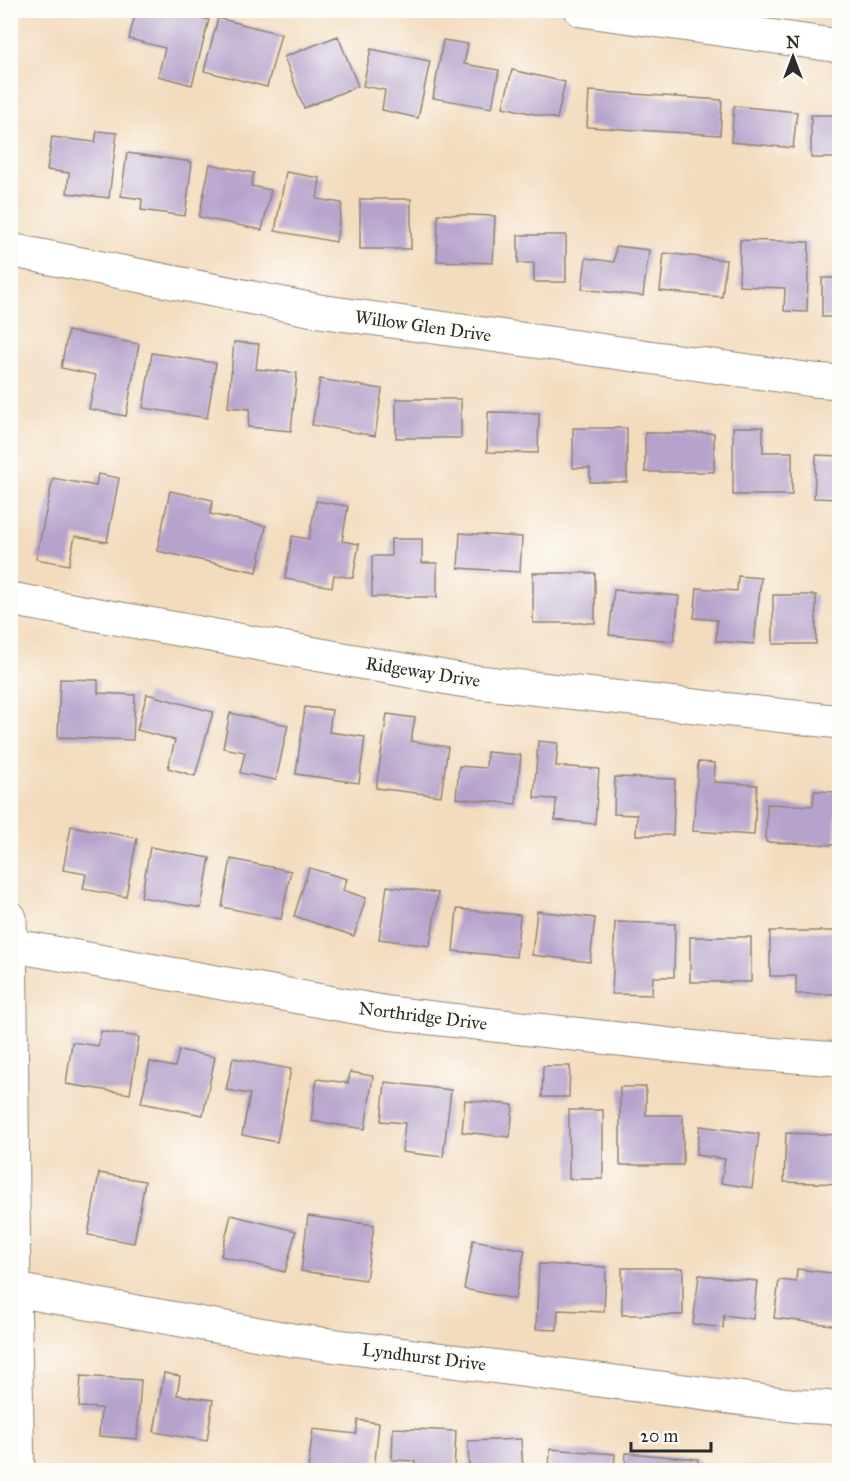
<svg xmlns="http://www.w3.org/2000/svg" width="850" height="1481" font-family="'IM FELL Great Primer',serif">
	<rect width="100%" height="100%" fill="#fdfcf7"/>
	<filter id="ink" filterUnits="userSpaceOnUse"><feTurbulence type="fractalNoise" baseFrequency=".0167" numOctaves="2"/><feDisplacementMap in="SourceGraphic" scale="12" xChannelSelector="R" yChannelSelector="G"/><feConvolveMatrix kernelMatrix="1 2 1 2 8 2 1 2 1" color-interpolation-filters="sRGB"/></filter>
	<filter id="wash" filterUnits="userSpaceOnUse"><feTurbulence type="fractalNoise" baseFrequency=".008" numOctaves="4" result="noise"/><feDisplacementMap in="SourceGraphic" scale="24" xChannelSelector="R" yChannelSelector="G"/><feGaussianBlur stdDeviation="1.35" result="paint"/><feColorMatrix in="noise" values="0 0 0 0 0 0 0 0 0 0 0 0 0 0 0 0 0 1.4 0 .05"/><feComposite in="paint" operator="in"/></filter>
	<g filter="url(#wash)">
		<rect width="100%" height="100%" fill="#f3dcbe"/>
		<g id="blocks">
			<path fill="#b6a3cc" d="M 136,10 L 173,10 L 209,20 L 192,85 L 158,76 L 165,48 L 129,39 Z
				M 218,18 L 281,34 L 267,87 L 204,71 Z
				M 338,36 L 358,86 L 304,108 L 284,57 Z
				M 443,40 L 468,44 L 464,64 L 499,70 L 492,108 L 433,98 Z
				M 371,49 L 430,61 L 418,118 L 382,110 L 385,90 L 363,86 Z
				M 512,70 L 565,82 L 557,119 L 503,107 Z
				M 589,91 L 722,100 L 720,135 L 587,127 Z
				M 734,106 L 797,112 L 793,148 L 731,142 Z
				M 811,115 L 840,115 L 840,158 L 811,158 Z
				M 97,131 L 117,133 L 109,198 L 67,193 L 69,173 L 47,170 L 52,137 L 95,142 Z
				M 127,153 L 192,162 L 185,216 L 141,210 L 142,199 L 121,196 Z
				M 210,164 L 254,173 L 251,186 L 271,190 L 262,230 L 199,217 Z
				M 286,172 L 320,178 L 317,199 L 342,203 L 336,242 L 275,231 Z
				M 360,199 L 411,199 L 411,249 L 360,249 Z
				M 438,214 L 495,216 L 493,263 L 437,261 Z
				M 518,235 L 566,235 L 566,282 L 534,282 L 534,263 L 518,263 Z
				M 740,240 L 809,242 L 807,312 L 784,311 L 785,288 L 739,286 Z
				M 616,246 L 649,250 L 643,296 L 582,289 L 586,258 L 614,262 Z
				M 664,253 L 726,260 L 722,297 L 660,291 Z
				M 822,278 L 840,278 L 840,317 L 822,317 Z
				M 68,331 L 139,344 L 126,416 L 89,409 L 96,375 L 61,368 Z
				M 234,342 L 259,344 L 256,369 L 297,373 L 291,431 L 248,427 L 250,409 L 228,407 Z
				M 152,353 L 216,363 L 207,418 L 143,408 Z
				M 320,379 L 382,389 L 375,436 L 312,425 Z
				M 396,399 L 461,399 L 461,438 L 396,438 Z
				M 488,412 L 539,413 L 538,453 L 487,452 Z
				M 733,427 L 763,427 L 763,452 L 792,452 L 792,495 L 733,495 Z
				M 573,428 L 627,428 L 627,482 L 590,482 L 590,468 L 573,468 Z
				M 645,433 L 714,433 L 714,472 L 645,472 Z
				M 816,455 L 840,456 L 840,499 L 814,498 Z
				M 98,474 L 119,478 L 107,542 L 75,536 L 69,565 L 36,559 L 53,478 L 96,486 Z
				M 170,491 L 213,500 L 210,514 L 266,526 L 257,572 L 157,551 Z
				M 316,501 L 348,506 L 342,541 L 359,544 L 353,578 L 334,575 L 332,587 L 285,579 L 292,536 L 309,539 Z
				M 460,533 L 522,537 L 520,572 L 458,568 Z
				M 391,539 L 422,539 L 422,563 L 437,563 L 437,597 L 372,597 L 372,556 L 391,556 Z
				M 533,573 L 595,573 L 595,623 L 533,623 Z
				M 738,576 L 761,578 L 754,644 L 716,641 L 717,620 L 694,618 L 697,588 L 737,591 Z
				M 614,590 L 679,596 L 674,641 L 609,635 Z
				M 773,595 L 816,595 L 816,644 L 773,644 Z
				M 60,679 L 98,680 L 98,693 L 135,695 L 133,740 L 58,737 Z
				M 147,694 L 213,712 L 195,776 L 168,768 L 175,740 L 137,730 Z
				M 305,707 L 332,710 L 329,732 L 365,737 L 359,783 L 296,774 Z
				M 230,713 L 288,725 L 276,780 L 240,773 L 245,752 L 223,748 Z
				M 387,714 L 415,718 L 411,741 L 448,747 L 441,796 L 376,788 Z
				M 538,741 L 558,743 L 556,766 L 599,769 L 595,824 L 555,820 L 556,799 L 534,798 Z
				M 487,752 L 521,755 L 516,804 L 456,798 L 459,766 L 486,768 Z
				M 698,762 L 715,763 L 714,782 L 757,785 L 754,835 L 693,831 Z
				M 615,777 L 675,779 L 673,835 L 636,835 L 637,815 L 614,814 Z
				M 814,791 L 837,792 L 835,845 L 766,842 L 767,804 L 813,806 Z
				M 71,826 L 137,838 L 126,897 L 83,889 L 86,874 L 63,870 Z
				M 150,847 L 210,858 L 201,908 L 141,897 Z
				M 231,859 L 291,871 L 281,919 L 222,907 Z
				M 309,868 L 347,879 L 343,890 L 366,898 L 354,936 L 294,916 Z
				M 387,886 L 438,893 L 430,946 L 379,939 Z
				M 457,909 L 520,915 L 516,957 L 453,951 Z
				M 537,911 L 595,918 L 590,962 L 532,955 Z
				M 615,922 L 675,924 L 674,977 L 653,977 L 652,995 L 612,994 Z
				M 770,931 L 839,931 L 839,994 L 796,994 L 796,976 L 770,976 Z
				M 690,937 L 751,937 L 751,982 L 690,982 Z
				M 101,1031 L 139,1037 L 130,1094 L 66,1084 L 72,1042 L 98,1046 Z
				M 179,1050 L 215,1057 L 203,1115 L 141,1103 L 150,1062 L 175,1067 Z
				M 233,1058 L 291,1069 L 277,1142 L 242,1135 L 250,1094 L 226,1090 Z
				M 543,1066 L 570,1066 L 569,1097 L 542,1097 Z
				M 350,1072 L 373,1076 L 365,1129 L 311,1121 L 317,1079 L 348,1083 Z
				M 385,1082 L 451,1090 L 443,1157 L 402,1152 L 405,1123 L 381,1121 Z
				M 620,1087 L 646,1087 L 646,1115 L 683,1115 L 683,1165 L 620,1165 Z
				M 465,1100 L 513,1105 L 510,1137 L 462,1132 Z
				M 569,1110 L 603,1110 L 603,1179 L 569,1179 Z
				M 700,1126 L 759,1134 L 752,1188 L 721,1183 L 725,1159 L 696,1155 Z
				M 786,1133 L 840,1135 L 840,1184 L 784,1182 Z
				M 99,1173 L 145,1181 L 134,1243 L 88,1235 Z
				M 231,1215 L 296,1231 L 285,1272 L 221,1256 Z
				M 308,1216 L 374,1225 L 366,1280 L 301,1271 Z
				M 473,1240 L 525,1250 L 515,1299 L 464,1289 Z
				M 539,1264 L 606,1267 L 604,1312 L 558,1310 L 557,1330 L 536,1329 Z
				M 622,1268 L 683,1268 L 683,1315 L 622,1315 Z
				M 797,1269 L 840,1274 L 840,1326 L 774,1318 L 779,1280 L 796,1282 Z
				M 699,1275 L 757,1281 L 753,1319 L 724,1315 L 723,1328 L 693,1324 Z
				M 164,1373 L 180,1376 L 177,1395 L 213,1400 L 207,1441 L 154,1432 Z
				M 81,1376 L 141,1380 L 137,1439 L 99,1436 L 101,1408 L 79,1407 Z
				M 358,1420 L 379,1423 L 374,1470 L 308,1470 L 313,1429 L 356,1434 Z
				M 393,1428 L 456,1431 L 454,1470 L 414,1470 L 415,1461 L 392,1460 Z
				M 521,1439 L 523,1470 L 469,1470 L 468,1441 Z
				M 550,1449 L 615,1454 L 614,1470 L 549,1470 Z
				M 626,1453 L 698,1459 L 697,1470 L 625,1470 Z
				M 709,1467 L 768,1467 L 768,1470 L 709,1470 Z"/>
		</g>
	</g>
	<g filter="url(#ink)">
		<use href="#blocks" fill-opacity="0" stroke="#8f8474" stroke-width="1.5"/>
		<g fill="none" stroke-linecap="round" stroke-linejoin="round">
			<g stroke="#8f8474" stroke-width="35">
				<path id="minor" d="M 581,10 L 840,46
					M 10,250 L 319,311 L 813,380 L 840,382
					M 10,599 L 460,680 L 840,722
					M 10,945 L 388,1013 L 734,1052 L 840,1059
					M 10,1289 L 292,1340 L 798,1406 L 840,1408"/>
			</g>
			<g stroke="#8f8474" stroke-width="35">
				<path id="major" d="M 10,918 L 14,1290 L 18,1470"/>
			</g>
			<use href="#minor" stroke="#fff" stroke-width="33"/>
			<use href="#major" stroke="#fff" stroke-width="33"/>
		</g>
	</g>
	<g text-anchor="middle" stroke-width="5" stroke-linejoin="round" paint-order="stroke">
		<g font-size="18" fill="#2b2b2b" stroke="#fdfcf7">
			<text transform="translate(423 326) rotate(8)" y="6">Willow Glen Drive</text>
			<text transform="translate(423 672) rotate(9)" y="6">Ridgeway Drive</text>
			<text transform="translate(423 1016) rotate(7)" y="6">Northridge Drive</text>
			<text transform="translate(424 1357) rotate(7)" y="6">Lyndhurst Drive</text>
		</g>
	</g>
	<rect width="850" height="1481" fill="none" stroke="#fdfcf7" stroke-width="36"/>
	<g transform="translate(793 57)" stroke="#fdfcf7" stroke-width="4.5" paint-order="stroke">
	<path d="M0-4.5L10 22L0 15L-10 22Z" fill="#2b2b2b"/>
	<text y="-9" font-size="16" font-weight="bold" text-anchor="middle" fill="#2b2b2b">N</text>
	</g>
	<path d="M631 1442v9h80v-9" fill="none" stroke="#2b2b2b" stroke-width="3"/>
	<text x="640" y="1442" font-size="18" fill="#2b2b2b" stroke="#fdfcf7" stroke-width="4.5" paint-order="stroke">20 m</text>
</svg>
